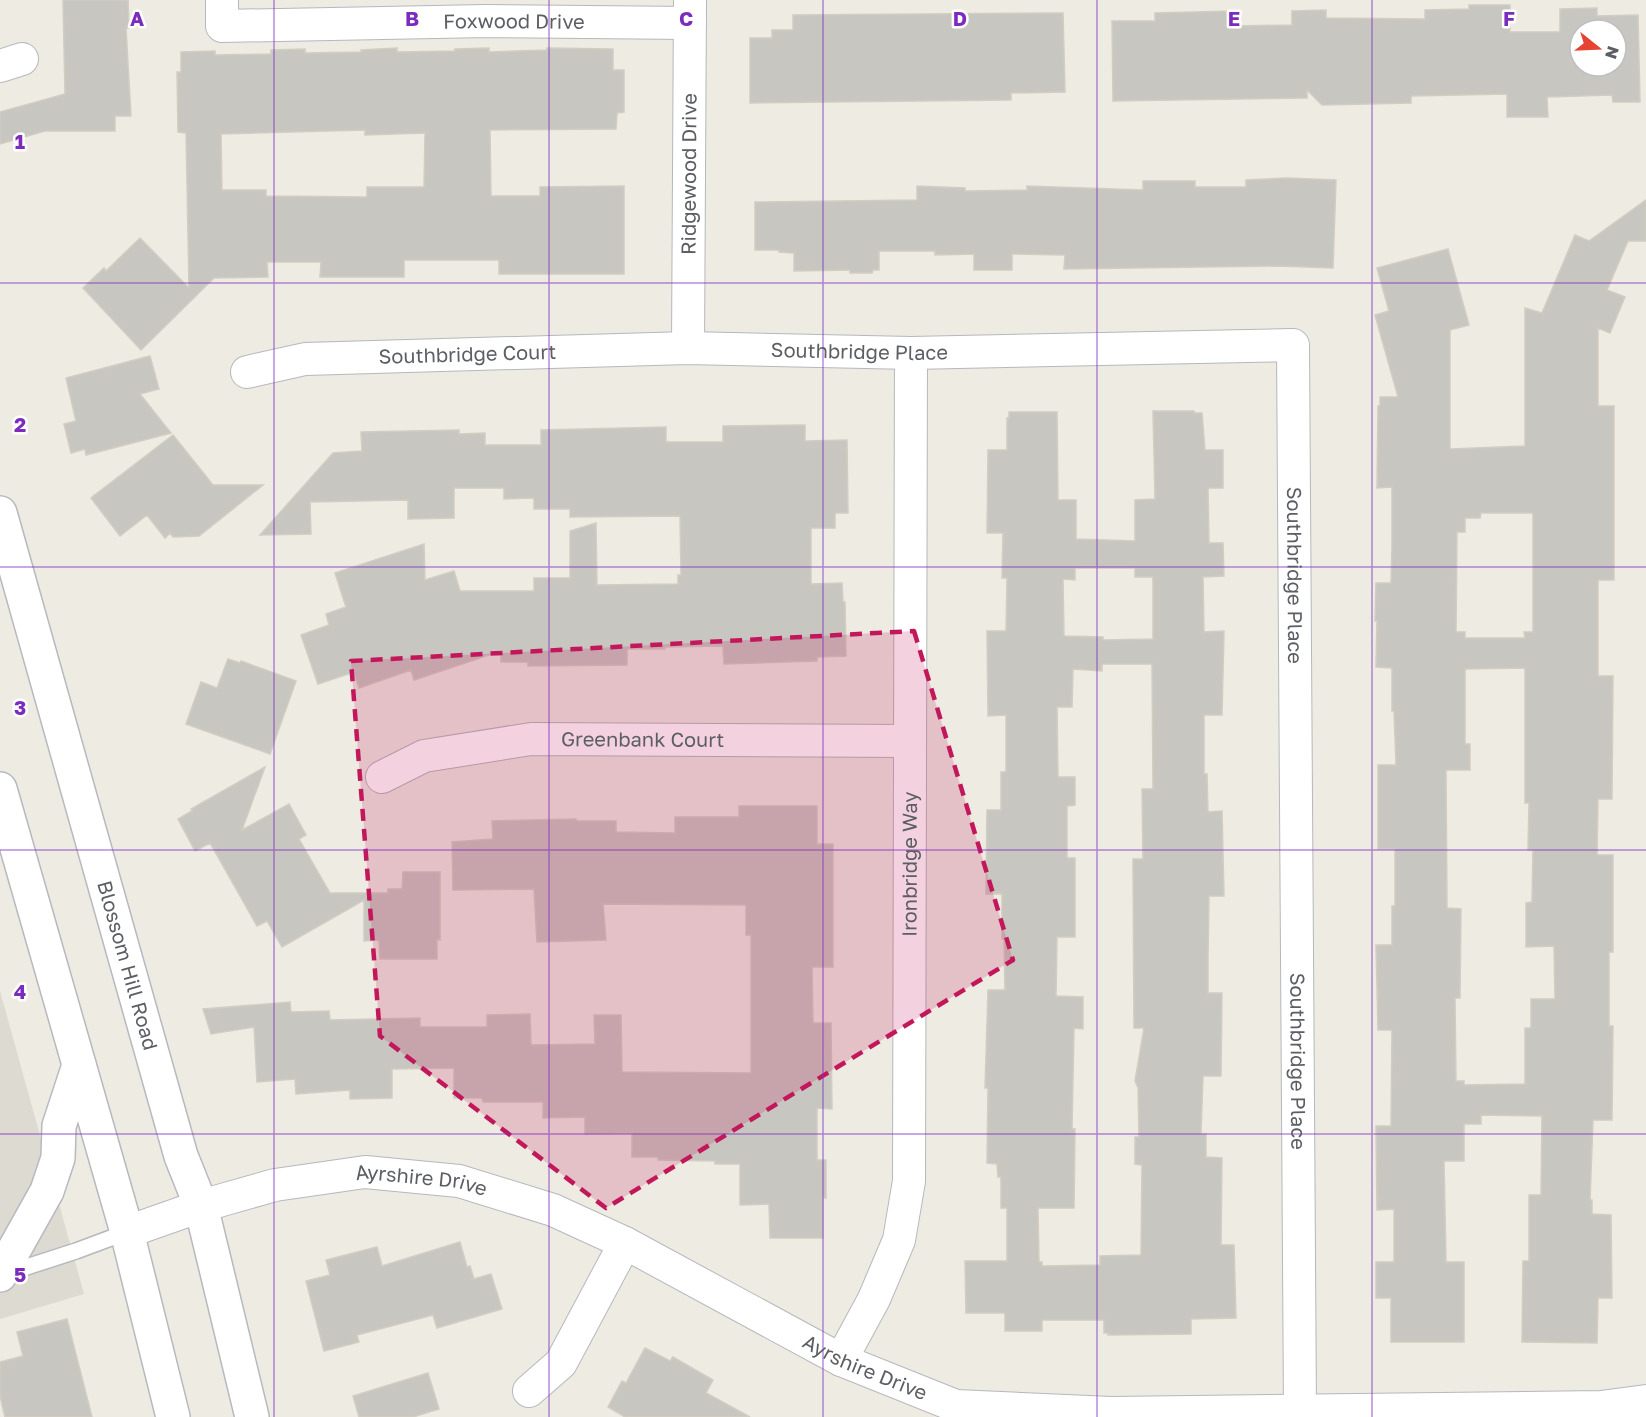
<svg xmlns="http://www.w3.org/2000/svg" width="1646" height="1417" font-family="'Golos Text',sans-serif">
	<rect width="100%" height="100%" fill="#edebe2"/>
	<path fill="#dddad1" d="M 0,991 L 84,1294 L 0,1319 Z"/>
	<path fill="#c8c6c0" stroke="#d2cdc1" stroke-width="1.5" fill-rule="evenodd" d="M 63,0 L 128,0 L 129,28 L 126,28 L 131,116 L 115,116 L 115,131 L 45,131 L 0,144 L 0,112 L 65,94 Z
		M 1469,5 L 1510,5 L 1510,32 L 1560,32 L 1560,9 L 1597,8 L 1597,16 L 1638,15 L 1640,102 L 1613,102 L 1612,95 L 1547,97 L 1548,117 L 1507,117 L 1507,94 L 1411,96 L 1411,103 L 1322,105 L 1307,90 L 1307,98 L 1113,101 L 1112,21 L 1155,21 L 1155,13 L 1234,11 L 1234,26 L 1292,25 L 1292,11 L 1326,10 L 1326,18 L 1425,19 L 1425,10 L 1469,9 ZM 1580,30 L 1616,30 L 1616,66 L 1580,66 Z
		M 1063,13 L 1065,92 L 1011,93 L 1011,100 L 750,103 L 750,38 L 772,38 L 772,30 L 793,30 L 793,15 Z
		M 397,48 L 397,52 L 455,51 L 455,49 L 489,48 L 489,52 L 547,50 L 547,48 L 613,49 L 613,70 L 624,70 L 624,112 L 617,113 L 616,129 L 490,130 L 491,196 L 540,196 L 540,187 L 624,186 L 624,274 L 499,274 L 499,260 L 404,260 L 404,277 L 320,277 L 321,262 L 267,262 L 268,277 L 214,278 L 141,350 L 83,288 L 104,268 L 106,271 L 140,238 L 189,288 L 186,133 L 178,132 L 177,72 L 181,72 L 181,52 L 215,51 L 215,55 L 271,54 L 271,50 L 305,49 L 305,53 L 361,52 L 361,50 ZM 365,130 L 365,135 L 425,133 L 424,187 L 367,187 L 367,197 L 266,196 L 266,190 L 222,190 L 221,134 Z
		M 1287,178 L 1336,180 L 1333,268 L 1279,266 L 1064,269 L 1065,255 L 1012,254 L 1012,270 L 974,270 L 974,254 L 935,255 L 935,251 L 879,251 L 879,270 L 873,270 L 872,273 L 850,273 L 850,270 L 794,271 L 794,253 L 779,252 L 779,250 L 755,250 L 755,202 L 917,200 L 917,186 L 965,188 L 965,191 L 1027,190 L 1027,186 L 1143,190 L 1143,181 L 1195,181 L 1195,187 L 1246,187 L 1246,180 Z
		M 1646,200 L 1646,241 L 1628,241 L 1607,290 L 1625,297 L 1610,333 L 1598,328 L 1598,406 L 1614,406 L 1614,580 L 1598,580 L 1598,676 L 1613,676 L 1612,799 L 1598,799 L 1597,855 L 1613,855 L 1613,952 L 1609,952 L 1609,1026 L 1613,1026 L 1612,1120 L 1593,1120 L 1590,1200 L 1592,1200 L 1592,1214 L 1611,1215 L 1612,1298 L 1598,1298 L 1597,1343 L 1522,1342 L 1523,1261 L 1529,1261 L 1529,1195 L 1541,1195 L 1542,1116 L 1481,1115 L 1481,1124 L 1464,1124 L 1464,1161 L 1444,1161 L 1446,1262 L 1464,1262 L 1464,1342 L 1391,1342 L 1391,1298 L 1376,1298 L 1376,1262 L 1394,1262 L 1394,1209 L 1377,1210 L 1376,1126 L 1391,1126 L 1392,1030 L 1378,1030 L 1376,945 L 1392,945 L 1392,906 L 1395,906 L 1395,849 L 1378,849 L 1378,765 L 1396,765 L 1394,711 L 1392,711 L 1392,668 L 1376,667 L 1377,621 L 1375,621 L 1376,583 L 1391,583 L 1392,547 L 1392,487 L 1377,488 L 1378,406 L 1380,405 L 1380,397 L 1398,397 L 1375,315 L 1389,311 L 1377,268 L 1448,249 L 1469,325 L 1450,330 L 1450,449 L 1525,446 L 1525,308 L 1542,313 L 1575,235 L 1589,241 ZM 1481,513 L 1533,513 L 1533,632 L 1524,632 L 1525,638 L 1465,638 L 1465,632 L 1456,632 L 1457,532 L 1465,532 L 1465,518 L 1480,518 ZM 1525,668 L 1525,803 L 1529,803 L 1528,850 L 1533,850 L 1532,902 L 1526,903 L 1526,947 L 1554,946 L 1555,999 L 1531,999 L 1531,1028 L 1525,1028 L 1525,1084 L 1464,1085 L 1464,1081 L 1456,1081 L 1455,998 L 1460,998 L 1461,909 L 1447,908 L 1446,770 L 1470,770 L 1470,744 L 1465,744 L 1465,669 Z
		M 150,356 L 159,389 L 140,394 L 171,433 L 86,455 L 85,449 L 71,453 L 64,424 L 76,421 L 66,378 Z
		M 1153,411 L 1194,411 L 1194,413 L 1202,413 L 1205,450 L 1223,450 L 1223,488 L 1208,488 L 1209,543 L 1223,543 L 1224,576 L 1203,577 L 1204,632 L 1224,631 L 1222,715 L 1204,715 L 1204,774 L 1207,774 L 1208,812 L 1222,811 L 1224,896 L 1209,896 L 1208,956 L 1208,993 L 1222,993 L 1221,1076 L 1203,1076 L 1201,1134 L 1206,1134 L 1206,1157 L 1222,1158 L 1221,1245 L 1234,1245 L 1236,1318 L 1191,1319 L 1191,1334 L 1108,1335 L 1108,1333 L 1104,1333 L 1104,1320 L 1042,1320 L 1042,1331 L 1005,1331 L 1005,1313 L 966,1313 L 965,1261 L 1007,1261 L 1007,1208 L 1001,1208 L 1001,1177 L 998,1177 L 997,1164 L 987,1163 L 988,1088 L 985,1088 L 988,990 L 1005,990 L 1004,939 L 1002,939 L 1002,894 L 986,894 L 987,810 L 1001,810 L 1001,772 L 1006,772 L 1006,715 L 988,716 L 987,631 L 1006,631 L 1007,578 L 1002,578 L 1003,533 L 987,533 L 988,450 L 1007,450 L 1007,418 L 1009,418 L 1009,412 L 1057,412 L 1058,500 L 1076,500 L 1076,539 L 1135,541 L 1135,500 L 1155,499 ZM 1075,568 L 1135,568 L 1135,577 L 1153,577 L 1153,639 L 1103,640 L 1103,637 L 1064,636 L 1063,579 L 1075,580 ZM 1102,664 L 1152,664 L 1153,789 L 1142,789 L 1143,859 L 1133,859 L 1134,1028 L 1144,1028 L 1135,1081 L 1138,1088 L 1139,1137 L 1135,1137 L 1135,1164 L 1142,1165 L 1141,1255 L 1100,1256 L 1100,1265 L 1042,1266 L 1042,1262 L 1039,1262 L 1038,1208 L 1074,1208 L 1075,1129 L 1072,1129 L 1074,1028 L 1083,1029 L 1083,997 L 1056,996 L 1057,937 L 1075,937 L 1075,858 L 1067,858 L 1067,806 L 1075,805 L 1075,777 L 1058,777 L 1057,707 L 1072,707 L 1073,669 L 1102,671 Z
		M 805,425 L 805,441 L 847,440 L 848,513 L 835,513 L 835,528 L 811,528 L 811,584 L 842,583 L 843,602 L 845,602 L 846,656 L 817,657 L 817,661 L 724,664 L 723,646 L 665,647 L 665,649 L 627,649 L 627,665 L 528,666 L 528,662 L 501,662 L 501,651 L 414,680 L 411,670 L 359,688 L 354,672 L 318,684 L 301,635 L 329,625 L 326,614 L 346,607 L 335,573 L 424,544 L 425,580 L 454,571 L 460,591 L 534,591 L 534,578 L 570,578 L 570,531 L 596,523 L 597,585 L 678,584 L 678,575 L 681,575 L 680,516 L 570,517 L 570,509 L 534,509 L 534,498 L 504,499 L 504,488 L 454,488 L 454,518 L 408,519 L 408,500 L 310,502 L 311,534 L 260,535 L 333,453 L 362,451 L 361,432 L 459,430 L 459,434 L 485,433 L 485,445 L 541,445 L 541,430 L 666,427 L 666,442 L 723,442 L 723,426 Z
		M 173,435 L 213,485 L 263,485 L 199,536 L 173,537 L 170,533 L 165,538 L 147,515 L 120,536 L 91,498 Z
		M 228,659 L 240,663 L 241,661 L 296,681 L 270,754 L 186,724 L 201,682 L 217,688 Z
		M 265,767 L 242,830 L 289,804 L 306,835 L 299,839 L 330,893 L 388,893 L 388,889 L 402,889 L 403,872 L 440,872 L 440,940 L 437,939 L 437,959 L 380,959 L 379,940 L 364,941 L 364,900 L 282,947 L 267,921 L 257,926 L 210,843 L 195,851 L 178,819 L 192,811 L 191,809 Z
		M 739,806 L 817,806 L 817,844 L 833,844 L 833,967 L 812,967 L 813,1023 L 831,1023 L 832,1109 L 817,1108 L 817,1160 L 826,1160 L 826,1198 L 823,1198 L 823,1238 L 770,1238 L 769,1204 L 740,1205 L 740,1164 L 715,1164 L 715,1161 L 658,1160 L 658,1157 L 632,1157 L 632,1133 L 585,1134 L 585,1117 L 543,1118 L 543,1102 L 483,1102 L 482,1098 L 454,1098 L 454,1068 L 392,1069 L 392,1098 L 350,1099 L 350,1090 L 296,1094 L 295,1079 L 257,1082 L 254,1027 L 211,1034 L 203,1009 L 290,1002 L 291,1012 L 329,1011 L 330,1020 L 420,1018 L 420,1027 L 487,1027 L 487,1015 L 530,1014 L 531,1045 L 595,1044 L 594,1015 L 621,1015 L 622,1072 L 751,1073 L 751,935 L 746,935 L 746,905 L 603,904 L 606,940 L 537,942 L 534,889 L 453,890 L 452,842 L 493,839 L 492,821 L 576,819 L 576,821 L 616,821 L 616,832 L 675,833 L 675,817 L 739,817 Z
		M 460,1242 L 467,1267 L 470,1266 L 474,1279 L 491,1274 L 502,1309 L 437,1328 L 433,1315 L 357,1335 L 359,1342 L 324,1351 L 306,1281 L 330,1275 L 326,1260 L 377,1247 L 382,1266 Z
		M 67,1319 L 92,1417 L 5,1417 L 0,1396 L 0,1362 L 23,1356 L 17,1332 Z
		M 645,1348 L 670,1361 L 673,1357 L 713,1380 L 706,1393 L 750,1417 L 625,1417 L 608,1407 L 622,1381 L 626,1383 Z
		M 428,1373 L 439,1409 L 413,1417 L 359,1417 L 353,1396 Z"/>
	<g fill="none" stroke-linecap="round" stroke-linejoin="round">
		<g stroke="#b5b8bd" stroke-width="18">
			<path id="service" d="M 5,1274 L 76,1251 L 127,1232"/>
		</g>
		<g stroke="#b5b8bd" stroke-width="34">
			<g id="minor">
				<path id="s1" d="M 222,0 L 222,26 L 486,21 L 690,23"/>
				<path d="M 0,66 L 22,59"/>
				<path id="s2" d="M 688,348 L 690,0"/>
				<path id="s3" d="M 247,372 L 305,359 L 688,348 L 911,353 L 1293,345 L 1300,1411"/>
				<path id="s4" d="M 382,777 L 424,756 L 531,739 L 910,741"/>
				<path id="s5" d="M 127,1232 L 201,1206 L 275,1185 L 365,1172 L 459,1181 L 553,1210 L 625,1243 L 841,1360 L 956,1406 L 1111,1413 L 1601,1407 L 1646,1401"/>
				<path id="s6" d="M 841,1360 L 874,1299 L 899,1240 L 909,1181 L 911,353"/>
				<path d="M 529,1391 L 561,1363 L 625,1243"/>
			</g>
		</g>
		<g stroke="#b6b9bf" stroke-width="36">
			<g id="secondary">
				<path id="s7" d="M 0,513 L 181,1156 L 201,1206 L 252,1417"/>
				<path d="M 0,789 L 127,1232 L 173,1417"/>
				<path d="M 0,1275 L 47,1191 L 58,1158 L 59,1126 L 79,1065"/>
			</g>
		</g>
		<use href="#service" stroke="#fff" stroke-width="15"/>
		<use href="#minor" stroke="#fff" stroke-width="32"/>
		<use href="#secondary" stroke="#fff" stroke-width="33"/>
	</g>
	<path fill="#c2185b" fill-opacity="0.2" stroke="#c2185b" stroke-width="4.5" stroke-dasharray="12 8" stroke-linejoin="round" d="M 914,631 L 1013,960 L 606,1208 L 380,1036 L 351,661 Z"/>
	<path fill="none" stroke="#7b2cbf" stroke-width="1.5" stroke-opacity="0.55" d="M 274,0 L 274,1417M 549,0 L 549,1417M 823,0 L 823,1417M 1097,0 L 1097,1417M 1372,0 L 1372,1417M 0,283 L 1646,283M 0,567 L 1646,567M 0,850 L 1646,850M 0,1134 L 1646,1134"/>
	<g text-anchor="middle" stroke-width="5" stroke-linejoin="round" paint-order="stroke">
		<g font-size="20" fill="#5b5e63" stroke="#fff">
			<text dy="7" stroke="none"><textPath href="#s1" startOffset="318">Foxwood Drive</textPath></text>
			<text dy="7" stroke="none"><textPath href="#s2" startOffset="174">Ridgewood Drive</textPath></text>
			<text dy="7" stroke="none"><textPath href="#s3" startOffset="614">Southbridge Place</textPath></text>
			<text dy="7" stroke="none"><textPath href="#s3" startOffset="222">Southbridge Court</textPath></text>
			<text dy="7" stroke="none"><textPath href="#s3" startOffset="1278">Southbridge Place</textPath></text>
			<text dy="7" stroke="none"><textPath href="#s4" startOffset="267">Greenbank Court</textPath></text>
			<text dy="7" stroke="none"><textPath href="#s6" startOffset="510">Ironbridge Way</textPath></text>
			<text dy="7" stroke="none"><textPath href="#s7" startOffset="470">Blossom Hill Road</textPath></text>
			<text dy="7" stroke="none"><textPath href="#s3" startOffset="1764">Southbridge Place</textPath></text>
			<text dy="7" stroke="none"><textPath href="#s5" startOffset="303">Ayrshire Drive</textPath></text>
			<text dy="7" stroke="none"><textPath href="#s5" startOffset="789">Ayrshire Drive</textPath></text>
		</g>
	</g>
	<g font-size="20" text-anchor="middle" font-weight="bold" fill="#7b2cbf" stroke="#fff" stroke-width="5" stroke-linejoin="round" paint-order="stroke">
		<text x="137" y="26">A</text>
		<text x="412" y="26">B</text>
		<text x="686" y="26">C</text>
		<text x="960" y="26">D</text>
		<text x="1234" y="26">E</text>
		<text x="1509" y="26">F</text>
		<text x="20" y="149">1</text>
		<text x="20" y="432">2</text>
		<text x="20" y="715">3</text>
		<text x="20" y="999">4</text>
		<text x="20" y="1282">5</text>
	</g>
	<g transform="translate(1598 48) rotate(108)"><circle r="28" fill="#ffffff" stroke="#bdbfc1" stroke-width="1.5"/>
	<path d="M0-4.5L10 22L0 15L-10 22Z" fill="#e44431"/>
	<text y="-9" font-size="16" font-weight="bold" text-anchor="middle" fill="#5b5e63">N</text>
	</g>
</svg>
